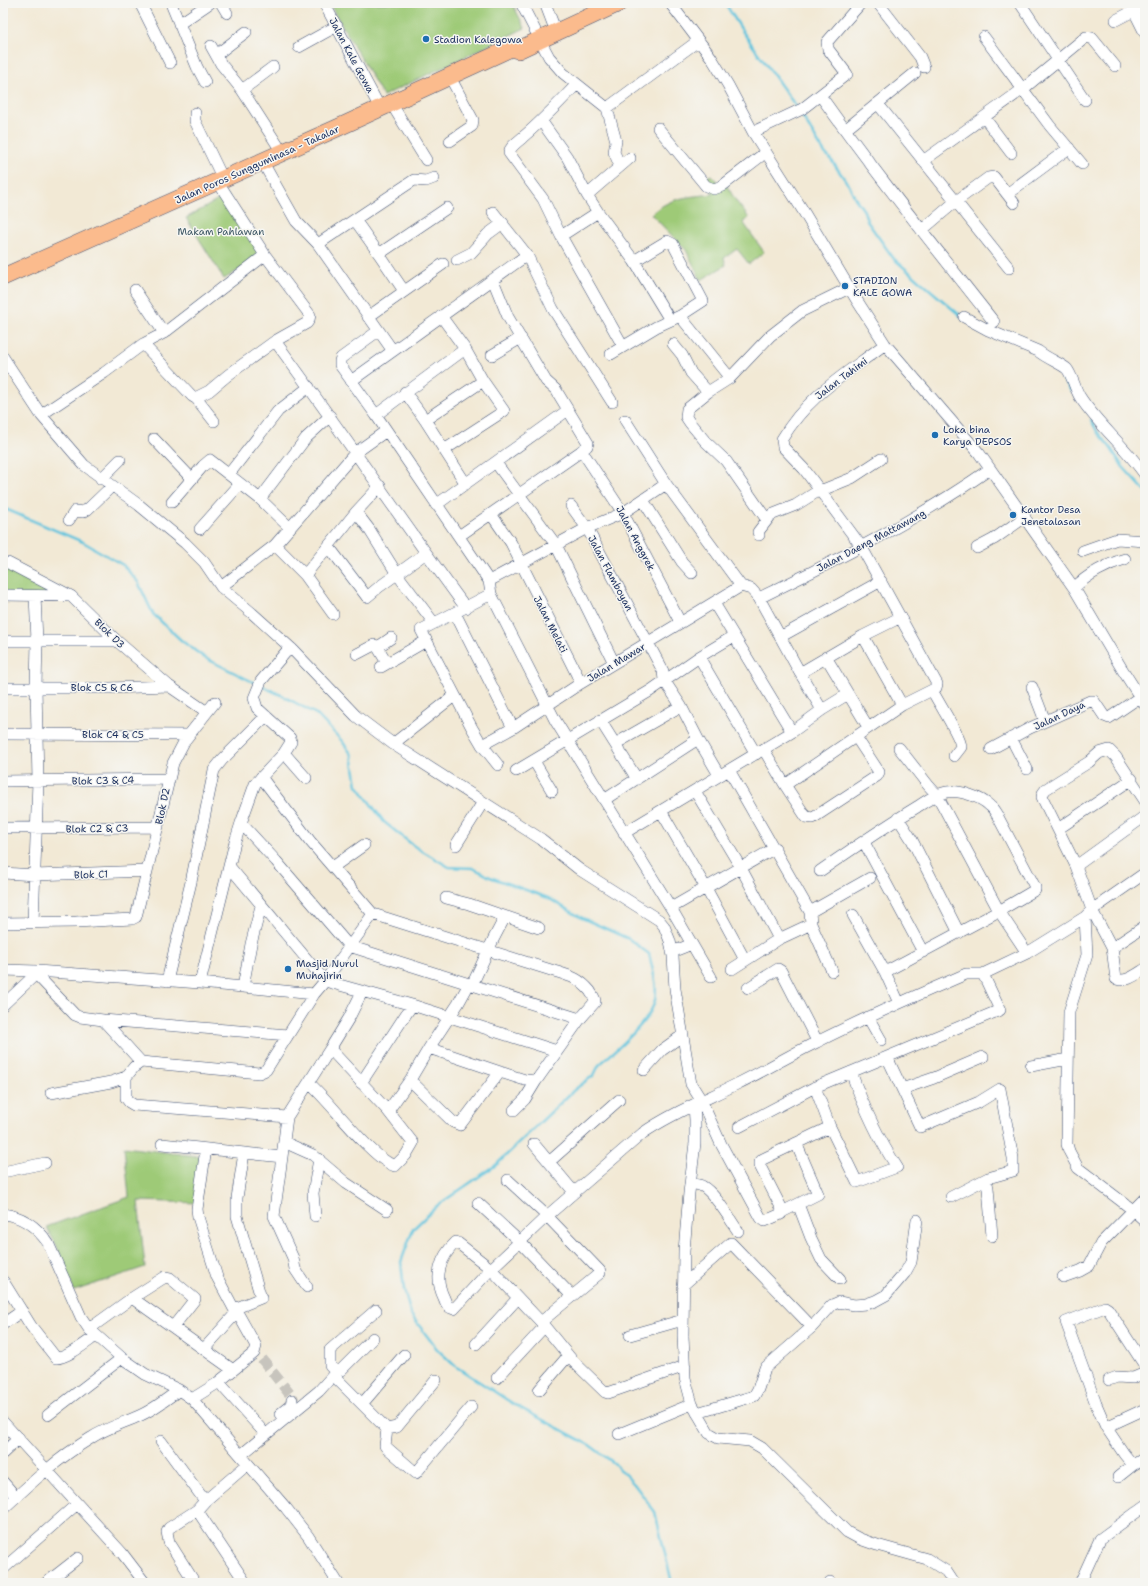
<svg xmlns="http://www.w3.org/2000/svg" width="1148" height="1586" font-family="'Shantell Sans',sans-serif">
	<rect width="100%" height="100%" fill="#f6f6f2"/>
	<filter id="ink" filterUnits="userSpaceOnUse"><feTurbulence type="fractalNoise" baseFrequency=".025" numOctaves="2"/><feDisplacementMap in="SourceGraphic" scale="8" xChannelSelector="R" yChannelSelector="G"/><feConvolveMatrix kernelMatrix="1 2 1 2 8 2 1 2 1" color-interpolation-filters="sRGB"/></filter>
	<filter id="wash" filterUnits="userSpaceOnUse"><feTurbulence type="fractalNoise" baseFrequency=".012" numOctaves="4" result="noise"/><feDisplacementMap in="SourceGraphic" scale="16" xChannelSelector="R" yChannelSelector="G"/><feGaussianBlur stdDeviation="0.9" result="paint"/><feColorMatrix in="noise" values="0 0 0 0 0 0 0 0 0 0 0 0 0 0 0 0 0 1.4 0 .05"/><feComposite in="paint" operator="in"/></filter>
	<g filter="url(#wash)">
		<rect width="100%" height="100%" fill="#f2e9d5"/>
		<path fill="#9eca77" stroke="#5c7c6a" d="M 329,3 L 512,3 L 525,28 L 383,96 Z
			M 711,175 L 722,186 L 727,186 L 736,201 L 749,218 L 743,222 L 764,252 L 749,264 L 737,249 L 724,258 L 726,265 L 701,280 L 686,250 L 651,214 C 672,196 689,197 714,194 L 703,179 Z
			M 227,195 L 264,255 L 224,279 L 186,218 Z
			M 9,567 L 66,598 L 3,599 L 3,573 Z
			M 124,1147 L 204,1157 L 199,1203 L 138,1201 L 145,1267 L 74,1291 L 56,1244 L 46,1227 L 129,1197 Z"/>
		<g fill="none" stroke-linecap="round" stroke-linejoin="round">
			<path stroke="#60c4de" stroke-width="2.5" d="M 725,3 L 743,32 L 797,108
				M 801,114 L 824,152 L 832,161 L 850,187 L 855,198 L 864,211 L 867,221 L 894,259 L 962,317
				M 1057,368 L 1071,391
				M 1091,420 L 1098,433 L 1110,447 L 1123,467 L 1145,491
				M 3,508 L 83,542 L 123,565 L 138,582 L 153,614 L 182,641 L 205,658 L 257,684
				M 262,686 L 281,695 L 316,714 L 342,741 L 352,755 L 357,785 L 384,822 L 414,846 L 449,867 L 473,868 L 490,877 L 548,898 L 580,917 L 629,939 L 649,954 C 652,968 658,985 655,1000 C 651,1021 615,1051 599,1065 L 594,1075 L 574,1090 L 496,1165 L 438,1205 L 413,1229 L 401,1262 L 404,1290 L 411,1315 L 437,1349 L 455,1366 L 515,1405 L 588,1444 L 614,1463 L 634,1484 L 655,1512 L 672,1583"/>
		</g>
	</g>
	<g filter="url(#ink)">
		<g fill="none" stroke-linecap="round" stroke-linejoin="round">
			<path stroke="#c7c4bd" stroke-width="11" stroke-dasharray="11 5.5" stroke-linecap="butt" d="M 262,1359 L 289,1393 L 293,1398 L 292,1400"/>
			<g stroke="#3b4b70" stroke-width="12">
				<path id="minor" d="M 140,3 L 170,63
					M 221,3 L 227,13
					M 324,3 L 380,108
					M 521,3 L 536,32
					M 545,3 L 553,24
					M 670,3 L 711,57 L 728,85 L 753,132 L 802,209 L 856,299 L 885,344 L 979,453 L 1074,588 L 1122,669 L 1145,705
					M 878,3 L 920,57 L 924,67
					M 1020,3 L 1085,100
					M 1130,3 L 1145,33
					M 172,6 L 197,67 L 205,82
					M 1116,20 L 1145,5
					M 179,24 L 210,3
					M 984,37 L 1050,126 L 1082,164
					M 540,40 L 549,57 L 563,73 L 607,108 L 616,141 L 614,152 L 620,166
					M 211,46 L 221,64 L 242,90 L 282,152
					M 299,47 L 337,26
					M 216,55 L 246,32
					M 450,77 L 473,120 L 472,126 L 450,141
					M 576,85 C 559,103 542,121 523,137 C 518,142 510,146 509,153 L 543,199 L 561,236 L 598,212
					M 242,90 L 273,67
					M 820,95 C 875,173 935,247 994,322
					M 391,103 L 426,160
					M 878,104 L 1009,268
					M 607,108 L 698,41
					M 195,113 L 195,121 L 223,179
					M 984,117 L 1011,153
					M 542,122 L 567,157 L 587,195 L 598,212 L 634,261 L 670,320
					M 658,128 L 706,186 L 714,189 L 722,186 L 766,152
					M 845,130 L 915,73
					M 753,132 L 802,109 L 847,74 L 828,49 L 827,42 L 861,3
					M 262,161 L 296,221 L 318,244 L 393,351
					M 923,161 L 1023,89 L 1086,37 L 1092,38 L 1115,66
					M 218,182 L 265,255 L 310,315 L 309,320 L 307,323 L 275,341
					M 1007,194 L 1069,148
					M 587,195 L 630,158
					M 493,212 L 527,255 L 553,309 L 612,402
					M 355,220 L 379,254 L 447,208
					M 922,230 L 955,202 L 988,178 L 994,177 L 1014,203
					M 561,236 L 623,346
					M 318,244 L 414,180 L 426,181 L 434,178
					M 379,254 L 404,291
					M 457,260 L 471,253 L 488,234 L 503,223
					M 135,290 L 164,333
					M 441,316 L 465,349 L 483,381 L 504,411 L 444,450
					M 680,316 L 730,378
					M 368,317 L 443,264
					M 964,317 L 988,330 L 1038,351 C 1046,358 1062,364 1067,369 C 1072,375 1075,389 1080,397 C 1098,425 1126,447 1145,475
					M 378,331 L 341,358 L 340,361 L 340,365 L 376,415 L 489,581
					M 143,344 L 164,333 L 265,255
					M 673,344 L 682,355 L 691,373 L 708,392
					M 611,354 L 656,327 L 680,316 L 703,301 L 673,244 L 667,241 L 634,261
					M 492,355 L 521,338
					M 3,357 L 41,415 L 84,465 L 139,505 L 185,543 L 204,562 L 221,587 L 252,613 L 292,649 L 356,716 L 393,744 L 541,839 L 580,870 L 659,920 L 664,926 L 670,941 L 673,956 L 675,989 L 691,1084 L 701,1100 L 721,1144 L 761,1218 L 765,1221 L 781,1214 L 782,1209 L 760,1166 L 760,1162 L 763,1159 L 830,1127
					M 351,381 L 527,255
					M 405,392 L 425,420 L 466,484
					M 196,398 L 214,421
					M 41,415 L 104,373 L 143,344 L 192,396 L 195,398 L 209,391 L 228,375 L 275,341 C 340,429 401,520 466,608
					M 376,415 L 465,349
					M 425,420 L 483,381
					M 625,420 L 666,484
					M 154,439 L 192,479
					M 586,457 L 623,513 L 680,622
					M 496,463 L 556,545 L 614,663
					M 229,474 L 278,411 L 309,387
					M 101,479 L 120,460
					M 260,499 L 306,438 L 330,416
					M 643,500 L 682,562 L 692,573
					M 172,502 L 203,466 L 210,460 L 260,499 L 290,528
					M 436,505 L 568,410
					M 571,506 L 587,528 L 663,671 L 664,680 L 681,706 L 698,739 L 719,775
					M 356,512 L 369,529 L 397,574 L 434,623
					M 491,514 L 511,543 L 581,683
					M 69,520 L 75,511 L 83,512 L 88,509 L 112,486
					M 767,520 L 726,461 L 705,441 L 690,423 L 686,417 L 687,409 L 708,392 L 730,378 L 770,336 L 802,311 L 849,288
					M 200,529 L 240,484
					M 759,535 L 758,532 L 771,515 L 796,505 L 815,493 L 852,478 L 881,459
					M 459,536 L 580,452 L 587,446 L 588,443 L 556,390 L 546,381 L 508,317 L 493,280
					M 275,545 L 305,575 L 333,614
					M 329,547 L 367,597 L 379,587 L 426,553
					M 977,548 L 994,539 L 1025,517
					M 1083,551 L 1117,539 L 1145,541
					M 8,563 L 71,596 L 117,641 L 169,686 L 207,712
					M 305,575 L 356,512 L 380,486
					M 221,587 L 275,545 L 355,453 L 386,431
					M 1074,588 C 1087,575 1107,564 1125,559
					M 491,594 L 555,720 L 671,908 L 711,977
					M 3,595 L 71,596
					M 759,598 L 800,673 L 863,636 L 901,617
					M 714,603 L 734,636
					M 455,613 L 513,728
					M 863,636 L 902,705
					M 780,637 L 881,581
					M 3,641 L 117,641
					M 378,647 L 391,638
					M 292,649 L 286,652 L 261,681 L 254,698 L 257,708 L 290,738 L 291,742 L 284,753 L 255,784 L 241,823 L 276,861 L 349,946 L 580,1019
					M 357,654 L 374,645 L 377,646 L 387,663
					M 699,657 L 756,754
					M 826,657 L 868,727
					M 381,667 L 426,641
					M 800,673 L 822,710
					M 1032,687 L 1045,721
					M 3,688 L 110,688 L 169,686
					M 932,690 C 938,702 961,737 961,747 L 954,756
					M 600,720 L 637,779
					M 3,734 L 189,735
					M 1011,738 L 1027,769
					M 393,744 L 454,696
					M 615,744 L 681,706
					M 482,745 L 513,728 L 581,683 L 741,586 L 751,589 L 759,598 C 839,559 917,520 990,469
					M 899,748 L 928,785 L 937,795 L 999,911 L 1027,953
					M 991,749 L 1030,728 L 1090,701 L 1094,701 L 1104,716 L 1109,718 L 1140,697
					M 764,750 L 785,785 L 902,705 L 936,688 L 937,684 L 861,546 L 804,469 L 783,447 L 782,439 C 809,394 845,375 885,344
					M 284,753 L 306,778
					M 534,761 L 552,791
					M 498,765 L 482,745 L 472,728 L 421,630 L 491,594 L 489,581 L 587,528 L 623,513 L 666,484 L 741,586
					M 729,770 L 810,912 L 811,924 L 832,971
					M 516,771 L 650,691 L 699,657 L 734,636 L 792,732
					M 261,777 L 310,841 L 373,914 L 554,971 C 570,976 579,978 590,991 C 592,995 595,997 595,1002 L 580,1019 L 536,1081 L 525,1080 L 500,1072
					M 3,781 L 168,779
					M 785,785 L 806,817 L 813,818 L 877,776 L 879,772 L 856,737
					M 695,791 L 741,868 L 779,939
					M 604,800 L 698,739
					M 1145,801 L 1116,757 L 1109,750 L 1099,753 L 1089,762 L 1046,789 L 1043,793 L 1042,797 L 1076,866 L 1092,910 L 1112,948 L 1145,926
					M 661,811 L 706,888 L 745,960
					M 898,818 L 912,840 L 959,933
					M 3,828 L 158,827
					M 1058,829 L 1132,779
					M 624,833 L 792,732 L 822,710 L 848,694
					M 864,842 L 923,952
					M 456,845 L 483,802
					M 229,866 L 325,981 L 412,1005 L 557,1051
					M 1076,866 L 1145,816
					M 333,867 L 364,845
					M 820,871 C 852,849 884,827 917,807 C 926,801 936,794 947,792 C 960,790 981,797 990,806 C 993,808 995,812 997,815 L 1035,887 L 1035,890 L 999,911 L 885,972 L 899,1003
					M 3,873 L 35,875 L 147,871
					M 446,898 L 469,904 L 539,928
					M 671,908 L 775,848
					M 810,912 L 870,878
					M 853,915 L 885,972
					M 1085,917 L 1087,955 L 1069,1012 L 1067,1144 L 1069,1151 L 1078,1168 L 1133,1210 L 1145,1221
					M 3,923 L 76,922 L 132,919 L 136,917 L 173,763 L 185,740 L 215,702
					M 33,923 L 38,781 L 36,687 L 37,641 L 35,596
					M 1112,948 L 1116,979 C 1126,983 1137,974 1145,969
					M 672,952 L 692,944
					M 732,969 L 779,939 L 811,924
					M 3,970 L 37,971 L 36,974 L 75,1015 L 80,1017 L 103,1020
					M 37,971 L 200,983 L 235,842 L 241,823
					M 167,981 L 191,882 L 214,770 L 222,760 L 266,716
					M 200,983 L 243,987 L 251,944 L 261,906
					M 472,985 L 494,938 L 505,917
					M 243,987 L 314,994 L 325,981 L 373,914
					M 748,988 L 778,969 L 781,971 L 817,1041
					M 362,992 L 349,1018 L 330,1049 L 388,1111 L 410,1080 L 429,1048 L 458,1004 L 469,984
					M 3,1005 L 36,974
					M 868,1017 L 881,1040
					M 288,1035 L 103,1020 L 141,1062 L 259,1073 L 266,1070 L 314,994
					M 887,1057 L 920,1127 L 979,1102 L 1000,1089 L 1013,1158 L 1013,1171 L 988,1178 L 951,1197
					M 141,1062 L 134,1067 L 126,1077 L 126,1098 L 129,1102 L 134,1105 L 287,1117 L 330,1049
					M 1031,1066 L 1068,1059
					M 644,1070 L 662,1050 L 683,1035
					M 410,1080 L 453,1122 L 460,1125 L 500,1072 L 429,1048
					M 309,1083 C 331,1102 371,1158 395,1166 L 406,1155 L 413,1143 L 388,1111
					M 361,1083 L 412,1005
					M 815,1087 L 830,1127 L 857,1182 L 897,1167 C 877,1137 863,1105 851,1072
					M 902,1089 L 934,1078 L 983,1057
					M 51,1093 L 111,1082 L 126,1077
					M 694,1105 L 695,1120 L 695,1143 L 689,1193 L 684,1251 L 683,1336 L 685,1378 L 692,1404 L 709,1433 L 718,1438 L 750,1441 L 762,1448 L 847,1532 L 860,1539 L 877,1545 L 927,1559 L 946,1571 L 954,1583
					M 514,1110 L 525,1099 L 536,1081
					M 739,1127 L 815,1087 L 1000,1010 L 983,974
					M 284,1142 L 313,1155 L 346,1183 L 387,1210
					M 162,1144 L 282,1157 L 287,1117
					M 534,1144 L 574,1192
					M 206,1149 L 197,1209 L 198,1217 L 217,1277 L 234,1309 L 261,1298 L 237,1216 L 237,1198 L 244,1153
					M 282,1157 L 274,1216 L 293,1258 L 295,1269 L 307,1287
					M 549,1162 L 619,1100
					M 3,1172 L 45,1163
					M 986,1179 L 988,1188 L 992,1236
					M 508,1180 L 547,1216 L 600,1271 L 600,1273 L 541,1322
					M 690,1184 C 694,1184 698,1184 702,1186 C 715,1193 729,1218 738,1231
					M 478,1203 L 520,1242 L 572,1296
					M 798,1204 L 811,1238 L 821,1259 L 840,1279
					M 782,1212 L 818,1194 L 796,1143
					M 3,1214 C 22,1216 37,1227 48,1243 L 81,1317 L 89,1329 L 122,1358 L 145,1374 L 179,1390 C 167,1399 154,1409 141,1415 C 124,1423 106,1428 91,1438 C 58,1458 31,1483 3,1509
					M 315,1216 L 313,1193 L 319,1159
					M 1063,1277 L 1080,1271 L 1089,1266 L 1101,1243 L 1145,1198
					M 3,1281 L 31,1326 L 56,1358 C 66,1359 87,1342 96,1336
					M 683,1285 L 731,1243 L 812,1327
					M 132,1298 L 165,1277 L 170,1278 L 195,1299 L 173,1327
					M 3,1324 L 22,1311
					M 89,1329 L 132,1298 L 233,1370
					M 630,1335 L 683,1320
					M 476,1344 L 518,1298
					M 685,1366 L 608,1393 L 605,1392 L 572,1360 L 541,1322 L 491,1269 L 458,1243 L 456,1242 C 439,1258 434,1278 444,1298 C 446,1304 448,1308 454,1309 L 491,1269 L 547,1216 L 643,1133 C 672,1113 705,1100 737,1084 C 764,1071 790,1055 817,1042 C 866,1017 916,996 966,974 L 983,974 L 1027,953 L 1085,917 L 1092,910 L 1145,873
					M 336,1372 L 341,1370 L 373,1338
					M 333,1375 L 387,1429 L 385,1446 L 416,1473 L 471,1407
					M 497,1378 L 544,1327
					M 1109,1380 L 1117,1377 L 1133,1378 L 1145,1373
					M 223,1387 L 261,1429
					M 179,1390 L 192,1399 L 286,1508 L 308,1536 L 338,1583
					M 539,1390 L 568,1356
					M 192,1399 L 216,1384 L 254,1353 L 256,1346 L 237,1312 L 204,1349
					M 362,1404 L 404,1355
					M 697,1413 L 754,1396 L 758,1389 L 765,1368 L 812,1327 L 832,1305 L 839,1302 L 854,1305 L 866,1304 L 875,1301 L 886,1295 L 905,1273 L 911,1262 L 917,1220
					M 280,1414 L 291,1405 L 292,1400
					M 48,1415 L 122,1358
					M 3,1422 L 122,1553 L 145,1583
					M 1106,1427 L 1096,1404 L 1066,1322 L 1105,1307 L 1108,1309 L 1145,1366
					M 387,1429 L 397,1427 L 436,1380
					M 619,1434 L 692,1404
					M 161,1441 L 205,1501
					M 3,1453 L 19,1438
					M 241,1455 L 319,1391 L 336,1372 L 330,1366 L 330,1350 L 376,1310
					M 1133,1465 L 1124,1454 L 1106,1427 L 1145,1409
					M 1118,1477 L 1133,1465 L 1145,1458
					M 3,1482 L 16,1497
					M 197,1510 L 243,1579 L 241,1583
					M 3,1569 L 77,1504
					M 830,1582 L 830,1583
					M 46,1583 L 78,1558
					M 195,1583 L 169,1542 L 167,1532 L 169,1528 L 197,1510 L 205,1501 L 248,1464
					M 1080,1583 L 1100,1539 L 1145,1506"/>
			</g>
			<g stroke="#3b4b70" stroke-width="18">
				<path id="highway" d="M 3,277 L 335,129 L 511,48 L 518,50 L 619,3"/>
			</g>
			<use href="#minor" stroke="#fff" stroke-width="11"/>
			<use href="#highway" stroke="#fbbb8d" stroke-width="17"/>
		</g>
	</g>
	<g fill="#1f6fb2" stroke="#f6f6f2" stroke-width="1.5">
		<circle cx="426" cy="39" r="4"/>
		<circle cx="845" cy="286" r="4"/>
		<circle cx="935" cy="435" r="4"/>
		<circle cx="1013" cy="515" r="4"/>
		<circle cx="288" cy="969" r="4"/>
	</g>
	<g text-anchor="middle" stroke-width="3" stroke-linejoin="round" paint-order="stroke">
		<g font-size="10" fill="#1b2f5e" stroke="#f6f6f2" text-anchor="start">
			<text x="434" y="43">Stadion Kalegowa</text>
			<text x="853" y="284">STADION<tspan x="853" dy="12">KALE GOWA</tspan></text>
			<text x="943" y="433">Loka bina<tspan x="943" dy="12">Karya DEPSOS</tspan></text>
			<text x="1021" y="513">Kantor Desa<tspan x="1021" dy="12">Jenetalasan</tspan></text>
			<text x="296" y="967">Masjid Nurul<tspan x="296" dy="12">Muhajirin</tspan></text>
		</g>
		<g font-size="10" fill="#1b2f5e" stroke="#f6f6f2">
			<text transform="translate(352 55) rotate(62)" y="4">Jalan Kale Gowa</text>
			<text transform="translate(257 164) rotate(-24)" y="4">Jalan Poros Sungguminasa - Takalar</text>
			<text transform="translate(841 378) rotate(-37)" y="4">Jalan Tahimi</text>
			<text transform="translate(636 538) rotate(62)" y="4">Jalan Anggrek</text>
			<text transform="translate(871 540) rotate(-28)" y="4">Jalan Daeng Mattawang</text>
			<text transform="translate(611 573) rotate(62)" y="4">Jalan Flamboyan</text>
			<text transform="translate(551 624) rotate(63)" y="4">Jalan Melati</text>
			<text transform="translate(110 633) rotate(44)" y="4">Blok D3</text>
			<text transform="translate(616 662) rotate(-31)" y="4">Jalan Mawar</text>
			<text x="102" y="691">Blok C5 &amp; C6</text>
			<text transform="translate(1059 715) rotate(-25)" y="4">Jalan Daya</text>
			<text x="113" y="738">Blok C4 &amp; C5</text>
			<text transform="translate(103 780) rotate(-1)" y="4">Blok C3 &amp; C4</text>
			<text transform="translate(162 806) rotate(-78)" y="4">Blok D2</text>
			<text transform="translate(97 828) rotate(-1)" y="4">Blok C2 &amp; C3</text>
			<text transform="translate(91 874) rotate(-2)" y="4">Blok C1</text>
		</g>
		<g font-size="10" fill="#3c5664" stroke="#f6f6f2">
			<text x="221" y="235">Makam Pahlawan</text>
		</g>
	</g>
	<rect width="1148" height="1586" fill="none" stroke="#f6f6f2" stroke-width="16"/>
</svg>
